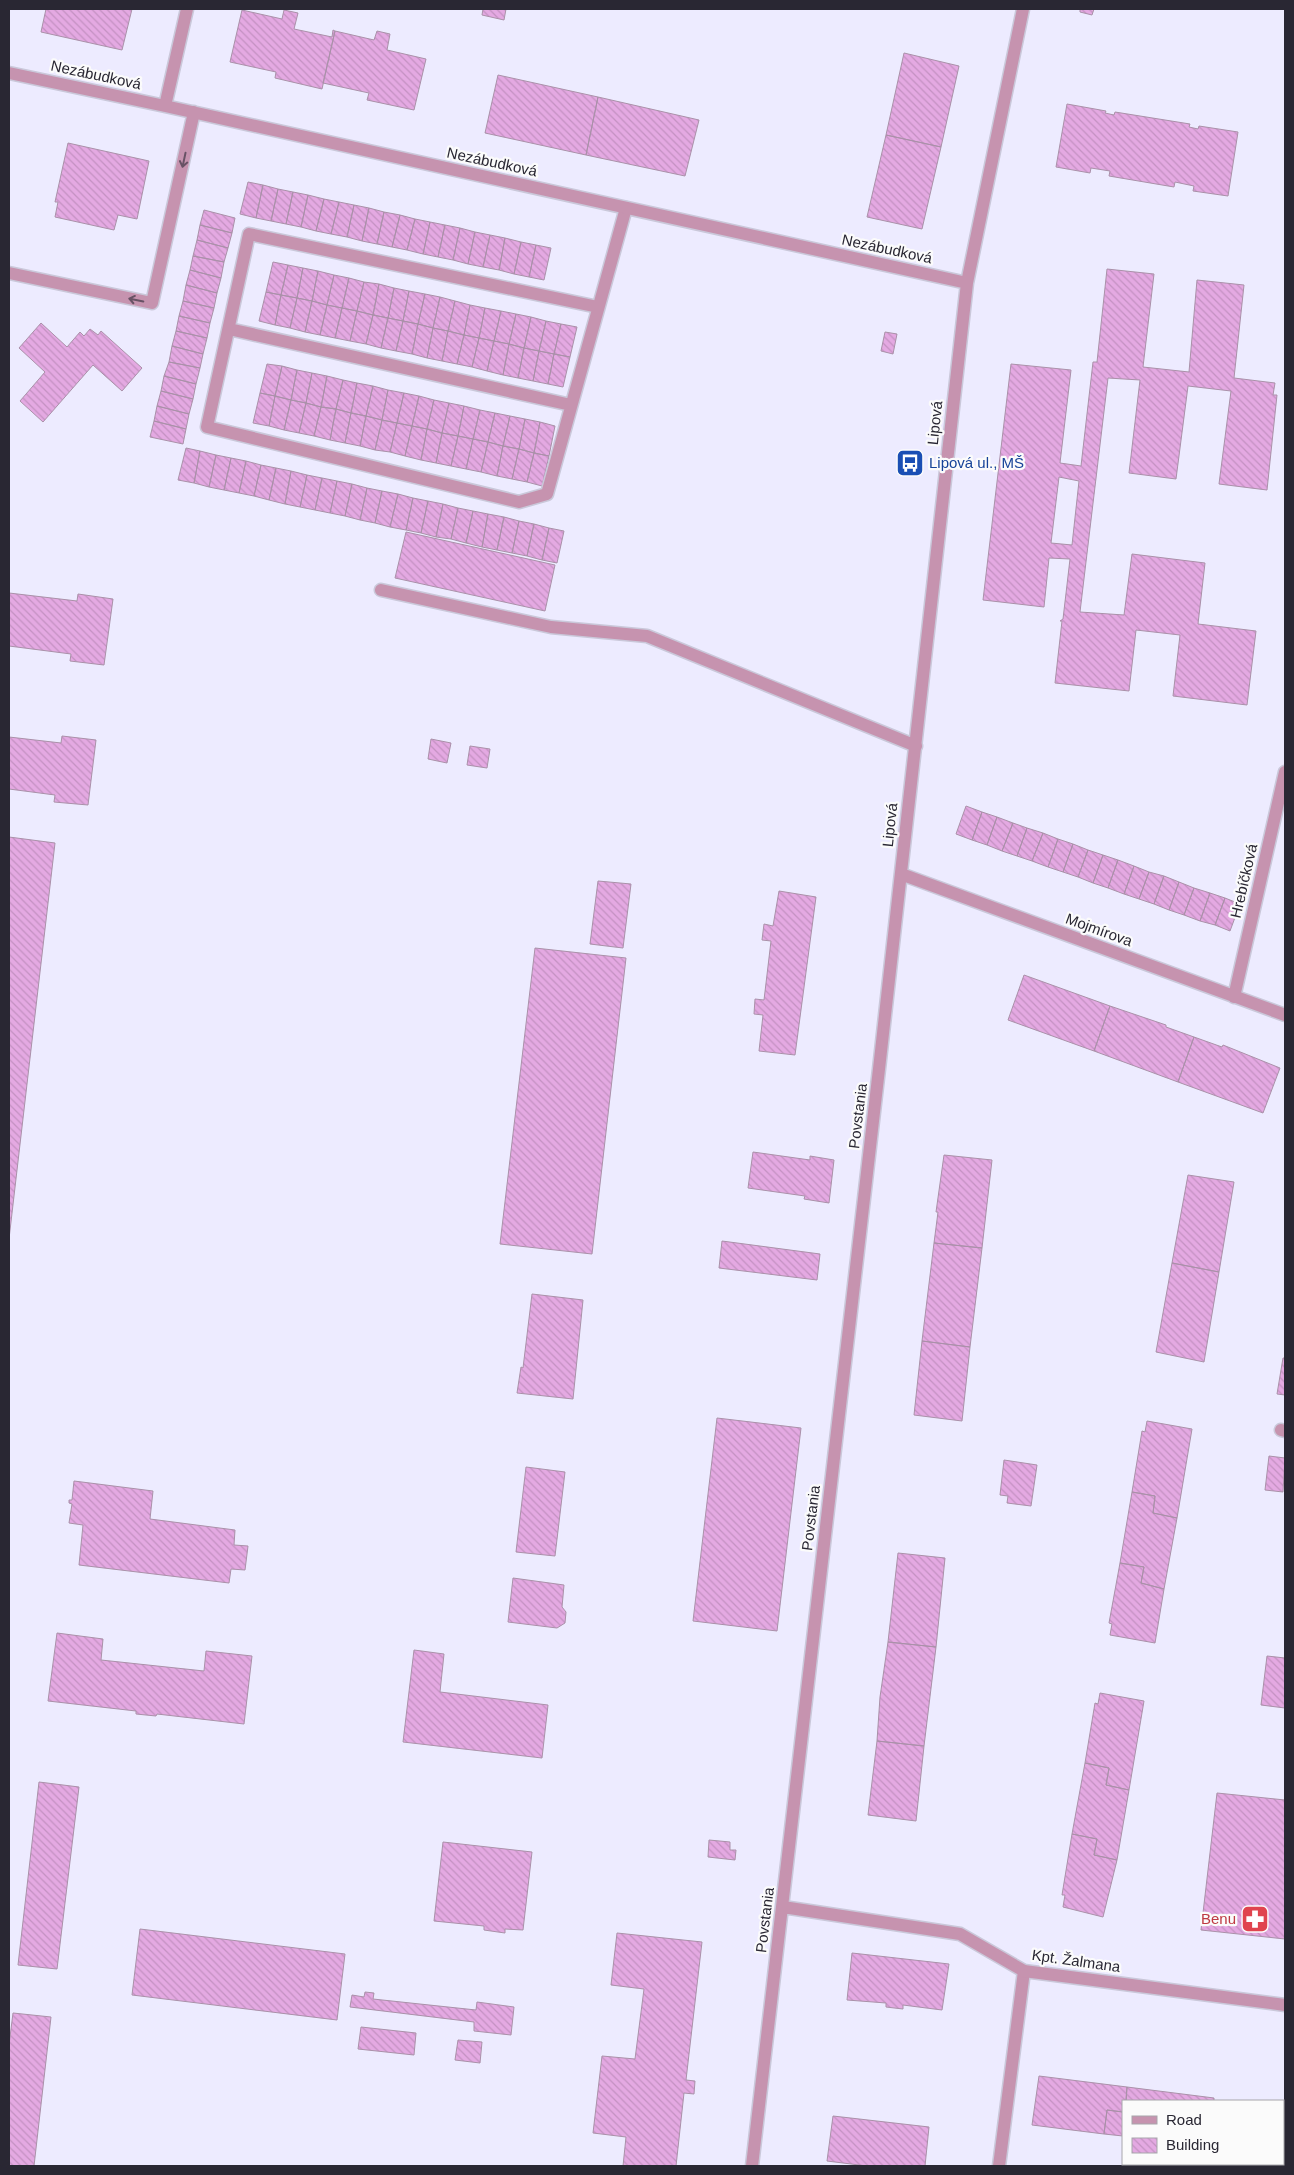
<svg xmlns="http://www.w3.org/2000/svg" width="1294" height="2175" font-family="Helvetica,sans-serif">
	<defs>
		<pattern id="building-back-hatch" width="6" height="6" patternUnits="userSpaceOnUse" patternTransform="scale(1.25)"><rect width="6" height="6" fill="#e4a9e2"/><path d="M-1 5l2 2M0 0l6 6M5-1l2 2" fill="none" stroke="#c491c2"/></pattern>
	</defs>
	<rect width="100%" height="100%" fill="#edebff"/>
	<path fill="url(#building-back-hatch)" stroke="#aa91a9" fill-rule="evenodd" d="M 46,9 L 132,9 L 122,50 L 41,32 Z
		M 483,9 L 506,9 L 504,20 L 482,15 Z
		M 1080,9 L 1094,9 L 1092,15 L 1080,12 Z
		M 242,10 L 282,19 L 284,10 L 298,13 L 294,29 L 332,37 L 333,30 L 335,31 L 322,89 L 275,78 L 276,72 L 230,62 Z
		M 335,31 L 374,40 L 377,31 L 390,34 L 387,50 L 426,59 L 414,110 L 367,100 L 369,93 L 323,83 Z
		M 904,53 L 959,66 L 941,147 L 886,135 Z
		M 498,75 L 598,97 L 586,155 L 485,133 Z
		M 598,97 L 699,120 L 685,176 L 586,155 Z
		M 1067,104 L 1106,111 L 1105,113 L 1114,115 L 1115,112 L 1190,124 L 1189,127 L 1198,129 L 1199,126 L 1238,132 L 1228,196 L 1193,191 L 1194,186 L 1175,182 L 1174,187 L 1109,176 L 1110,171 L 1091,168 L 1090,173 L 1056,167 Z
		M 886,135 L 941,147 L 922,229 L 867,217 Z
		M 68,143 L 149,161 L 137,219 L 118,215 L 114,230 L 55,217 L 58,202 L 55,202 Z
		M 248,182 L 263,185 L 256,218 L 240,214 Z
		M 263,185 L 278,189 L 271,221 L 256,218 Z
		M 278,189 L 293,192 L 286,224 L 271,221 Z
		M 293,192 L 308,195 L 301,227 L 286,224 Z
		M 308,195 L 324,199 L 316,231 L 301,227 Z
		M 324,199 L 339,202 L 331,234 L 316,231 Z
		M 339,202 L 354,205 L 347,237 L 331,234 Z
		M 354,205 L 369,208 L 362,241 L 347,237 Z
		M 369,208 L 384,212 L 377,244 L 362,241 Z
		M 204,210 L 235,218 L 232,233 L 200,225 Z
		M 384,212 L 400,215 L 392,247 L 377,244 Z
		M 400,215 L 415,219 L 407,250 L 392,247 Z
		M 415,219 L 430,222 L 423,254 L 407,250 Z
		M 430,222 L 445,225 L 438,257 L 423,254 Z
		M 200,225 L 232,233 L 228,248 L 197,240 Z
		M 445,225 L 460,228 L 453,260 L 438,257 Z
		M 460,228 L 475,232 L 468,264 L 453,260 Z
		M 475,232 L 490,235 L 483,267 L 468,264 Z
		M 490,235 L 505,238 L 499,270 L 483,267 Z
		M 505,238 L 521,242 L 514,274 L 499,270 Z
		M 197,240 L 228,248 L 224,262 L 193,256 Z
		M 521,242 L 536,245 L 529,277 L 514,274 Z
		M 536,245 L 551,248 L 544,280 L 529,277 Z
		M 193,256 L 224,262 L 221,278 L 190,270 Z
		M 273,262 L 288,265 L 281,295 L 266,292 Z
		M 288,265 L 303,268 L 297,298 L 281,295 Z
		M 303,268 L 318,271 L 312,301 L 297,298 Z
		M 1107,269 L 1154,274 L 1143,367 L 1189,372 L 1197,280 L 1244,285 L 1234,378 L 1275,383 L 1273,395 L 1277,395 L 1267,490 L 1219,484 L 1231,391 L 1188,386 L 1176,479 L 1129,473 L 1140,380 L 1108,378 L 1080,612 L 1124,615 L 1132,554 L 1205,563 L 1198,624 L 1256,631 L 1247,705 L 1173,696 L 1180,635 L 1136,630 L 1129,691 L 1055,683 L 1062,621 L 1060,621 L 1063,619 L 1070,559 L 1049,558 L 1044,607 L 983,600 L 1011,364 L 1071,370 L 1060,463 L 1081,466 L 1093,362 L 1097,362 ZM 1059,477 L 1079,481 L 1072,545 L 1051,543 Z
		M 190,270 L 221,278 L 217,293 L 186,285 Z
		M 318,271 L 334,275 L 327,305 L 312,301 Z
		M 334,275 L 349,278 L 342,308 L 327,305 Z
		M 349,278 L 364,282 L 357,311 L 342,308 Z
		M 364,282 L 379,284 L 373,315 L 357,311 Z
		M 379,284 L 394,288 L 388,318 L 373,315 Z
		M 186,285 L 217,293 L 214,308 L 183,301 Z
		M 394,288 L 409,291 L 403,321 L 388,318 Z
		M 409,291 L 425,294 L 418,324 L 403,321 Z
		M 266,292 L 281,295 L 275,325 L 259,321 Z
		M 425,294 L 440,297 L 433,328 L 418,324 Z
		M 281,295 L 297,298 L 290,328 L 275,325 Z
		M 440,297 L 455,301 L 448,331 L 433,328 Z
		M 297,298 L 312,301 L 305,332 L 290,328 Z
		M 183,301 L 214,308 L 210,323 L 179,316 Z
		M 312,301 L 327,305 L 320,335 L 305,332 Z
		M 455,301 L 470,305 L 464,335 L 448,331 Z
		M 327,305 L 342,308 L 335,338 L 320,335 Z
		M 470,305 L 485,308 L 479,338 L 464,335 Z
		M 342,308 L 357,311 L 350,341 L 335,338 Z
		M 485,308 L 501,311 L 494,341 L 479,338 Z
		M 357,311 L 373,315 L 366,344 L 350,341 Z
		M 501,311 L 516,314 L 509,344 L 494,341 Z
		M 516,314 L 531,317 L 524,348 L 509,344 Z
		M 373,315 L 388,318 L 381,348 L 366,344 Z
		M 179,316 L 210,323 L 207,338 L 176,331 Z
		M 531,317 L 546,321 L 539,351 L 524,348 Z
		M 388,318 L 403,321 L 396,351 L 381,348 Z
		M 403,321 L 418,324 L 412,354 L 396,351 Z
		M 546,321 L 561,324 L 554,354 L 539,351 Z
		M 41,323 L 67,347 L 80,332 L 84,336 L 90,329 L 98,335 L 101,331 L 142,368 L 122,391 L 93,365 L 43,422 L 20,401 L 45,372 L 19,348 Z
		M 418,324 L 433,328 L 427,358 L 412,354 Z
		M 561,324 L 577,327 L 570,357 L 554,354 Z
		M 433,328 L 448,331 L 442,361 L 427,358 Z
		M 176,331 L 207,338 L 203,354 L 172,346 Z
		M 448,331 L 464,335 L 457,364 L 442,361 Z
		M 885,332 L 897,334 L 893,354 L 881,351 Z
		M 464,335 L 479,338 L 472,367 L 457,364 Z
		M 479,338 L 494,341 L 487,371 L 472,367 Z
		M 494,341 L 509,344 L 503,375 L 487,371 Z
		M 509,344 L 524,348 L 518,378 L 503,375 Z
		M 172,346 L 203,354 L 200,368 L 169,362 Z
		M 524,348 L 539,351 L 533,381 L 518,378 Z
		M 539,351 L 554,354 L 548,384 L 533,381 Z
		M 554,354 L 570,357 L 563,387 L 548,384 Z
		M 169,362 L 200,368 L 196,384 L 164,376 Z
		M 267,364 L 282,366 L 275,396 L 260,393 Z
		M 282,366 L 297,370 L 291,400 L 275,396 Z
		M 297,370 L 312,373 L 306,403 L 291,400 Z
		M 312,373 L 327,376 L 321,407 L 306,403 Z
		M 164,376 L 196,384 L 193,399 L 161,391 Z
		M 327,376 L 343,380 L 336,409 L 321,407 Z
		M 343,380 L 357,383 L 351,413 L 336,409 Z
		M 357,383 L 373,386 L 366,416 L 351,413 Z
		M 373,386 L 388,390 L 382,420 L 366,416 Z
		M 388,390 L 404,393 L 397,423 L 382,420 Z
		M 161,391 L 193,399 L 189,414 L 157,406 Z
		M 260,393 L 275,396 L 269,426 L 253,423 Z
		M 404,393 L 419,396 L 412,426 L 397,423 Z
		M 275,396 L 291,400 L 284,430 L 269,426 Z
		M 419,396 L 434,400 L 427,429 L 412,426 Z
		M 291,400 L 306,403 L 299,433 L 284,430 Z
		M 434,400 L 449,403 L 442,433 L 427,429 Z
		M 306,403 L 321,407 L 314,436 L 299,433 Z
		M 449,403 L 464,406 L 458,436 L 442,433 Z
		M 157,406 L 189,414 L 186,429 L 154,421 Z
		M 464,406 L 480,410 L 473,439 L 458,436 Z
		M 321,407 L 336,409 L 330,440 L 314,436 Z
		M 336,409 L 351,413 L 345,443 L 330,440 Z
		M 480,410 L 495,413 L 488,442 L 473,439 Z
		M 351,413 L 366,416 L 360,446 L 345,443 Z
		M 495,413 L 510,416 L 503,446 L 488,442 Z
		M 366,416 L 382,420 L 375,450 L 360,446 Z
		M 510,416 L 525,419 L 519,449 L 503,446 Z
		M 525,419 L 540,422 L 534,453 L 519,449 Z
		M 382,420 L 397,423 L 390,452 L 375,450 Z
		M 154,421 L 186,429 L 183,444 L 150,437 Z
		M 540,422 L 555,426 L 549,456 L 534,453 Z
		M 397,423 L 412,426 L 405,456 L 390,452 Z
		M 412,426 L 427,429 L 421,460 L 405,456 Z
		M 427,429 L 442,433 L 436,463 L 421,460 Z
		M 442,433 L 458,436 L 451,466 L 436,463 Z
		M 458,436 L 473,439 L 466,469 L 451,466 Z
		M 473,439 L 488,442 L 481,472 L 466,469 Z
		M 488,442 L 503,446 L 497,476 L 481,472 Z
		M 503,446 L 519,449 L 512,479 L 497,476 Z
		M 186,448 L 200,451 L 194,483 L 178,480 Z
		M 519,449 L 534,453 L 527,482 L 512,479 Z
		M 200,451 L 216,455 L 209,487 L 194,483 Z
		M 534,453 L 549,456 L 542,486 L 527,482 Z
		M 216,455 L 231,458 L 224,490 L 209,487 Z
		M 231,458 L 246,461 L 239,493 L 224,490 Z
		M 246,461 L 261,465 L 254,496 L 239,493 Z
		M 261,465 L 276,468 L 269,500 L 254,496 Z
		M 276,468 L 291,471 L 285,504 L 269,500 Z
		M 291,471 L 307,475 L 300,507 L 285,504 Z
		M 307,475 L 322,478 L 315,510 L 300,507 Z
		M 322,478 L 337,481 L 330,513 L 315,510 Z
		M 337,481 L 352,484 L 345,516 L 330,513 Z
		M 352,484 L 367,488 L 360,520 L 345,516 Z
		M 367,488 L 382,491 L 375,523 L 360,520 Z
		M 382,491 L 398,494 L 390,527 L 375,523 Z
		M 398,494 L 413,498 L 406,530 L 390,527 Z
		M 413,498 L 428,501 L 421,533 L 406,530 Z
		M 428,501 L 443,504 L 436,537 L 421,533 Z
		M 443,504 L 458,508 L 451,539 L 436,537 Z
		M 458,508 L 473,511 L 466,543 L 451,539 Z
		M 473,511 L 488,514 L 482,547 L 466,543 Z
		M 488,514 L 504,517 L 497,550 L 482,547 Z
		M 504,517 L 519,521 L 512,553 L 497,550 Z
		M 519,521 L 534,524 L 527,556 L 512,553 Z
		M 534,524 L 549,528 L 542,560 L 527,556 Z
		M 549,528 L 564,531 L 557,563 L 542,560 Z
		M 406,532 L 555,565 L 545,611 L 395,578 Z
		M 9,593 L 77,601 L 78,594 L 113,599 L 104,665 L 70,661 L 71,654 L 9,646 Z
		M 62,736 L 96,740 L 88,805 L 54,802 L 55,795 L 9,789 L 9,737 L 61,743 Z
		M 431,739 L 451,743 L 447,763 L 428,759 Z
		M 470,746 L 490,749 L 487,768 L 467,765 Z
		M 966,806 L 982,812 L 972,840 L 956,834 Z
		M 982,812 L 997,817 L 987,845 L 972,840 Z
		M 997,817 L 1013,823 L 1002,851 L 987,845 Z
		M 1013,823 L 1027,828 L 1017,856 L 1002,851 Z
		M 1027,828 L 1043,833 L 1032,861 L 1017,856 Z
		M 1043,833 L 1058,839 L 1048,867 L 1032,861 Z
		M 9,837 L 55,843 L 9,1239 Z
		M 1058,839 L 1073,844 L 1063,872 L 1048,867 Z
		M 1073,844 L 1088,850 L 1078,877 L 1063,872 Z
		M 1088,850 L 1103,855 L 1093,883 L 1078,877 Z
		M 1103,855 L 1118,860 L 1108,888 L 1093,883 Z
		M 1118,860 L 1134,866 L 1124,894 L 1108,888 Z
		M 1134,866 L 1149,872 L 1139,899 L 1124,894 Z
		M 1149,872 L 1164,876 L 1154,904 L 1139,899 Z
		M 1164,876 L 1179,882 L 1169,910 L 1154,904 Z
		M 598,881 L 631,884 L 623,948 L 590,944 Z
		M 1179,882 L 1194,888 L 1184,915 L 1169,910 Z
		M 1194,888 L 1210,893 L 1200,921 L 1184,915 Z
		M 779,891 L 816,897 L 795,1055 L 759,1051 L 763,1015 L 754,1014 L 755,999 L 764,1000 L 771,941 L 762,940 L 764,924 L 773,926 Z
		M 1210,893 L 1225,898 L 1215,925 L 1200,921 Z
		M 1225,898 L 1240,904 L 1230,931 L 1215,925 Z
		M 535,948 L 626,958 L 592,1254 L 500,1244 Z
		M 1024,975 L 1110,1006 L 1094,1051 L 1008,1020 Z
		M 1110,1006 L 1166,1025 L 1166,1027 L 1194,1037 L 1178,1082 L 1094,1051 Z
		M 1194,1037 L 1222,1047 L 1223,1045 L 1280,1068 L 1263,1113 L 1178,1082 Z
		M 753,1152 L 810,1160 L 810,1156 L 834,1160 L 829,1203 L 804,1199 L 805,1196 L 748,1188 Z
		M 944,1155 L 992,1160 L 982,1248 L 934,1243 L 938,1212 L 936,1212 Z
		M 1188,1175 L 1234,1182 L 1219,1272 L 1172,1263 Z
		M 722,1241 L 820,1254 L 817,1280 L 719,1268 Z
		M 934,1243 L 982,1248 L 970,1347 L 922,1341 Z
		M 1172,1263 L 1219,1272 L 1204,1362 L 1156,1352 Z
		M 532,1294 L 583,1300 L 573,1399 L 517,1393 L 521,1367 L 523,1368 Z
		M 922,1341 L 970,1347 L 962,1421 L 914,1415 Z
		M 1283,1358 L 1285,1358 L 1285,1395 L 1277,1394 Z
		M 717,1418 L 801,1428 L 777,1631 L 693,1621 Z
		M 1147,1421 L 1192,1429 L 1177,1518 L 1153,1513 L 1155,1496 L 1132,1492 L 1142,1431 L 1145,1432 Z
		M 1269,1456 L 1285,1458 L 1283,1492 L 1265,1490 Z
		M 1004,1460 L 1037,1465 L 1031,1506 L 1007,1503 L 1008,1496 L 1000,1495 Z
		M 526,1467 L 565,1472 L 555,1556 L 516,1552 Z
		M 74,1481 L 153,1491 L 150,1519 L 235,1530 L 234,1545 L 248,1546 L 245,1570 L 231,1569 L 229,1583 L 79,1565 L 83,1525 L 69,1523 L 72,1504 L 69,1503 L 69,1500 L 72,1500 Z
		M 1132,1492 L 1155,1496 L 1153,1513 L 1177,1518 L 1164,1589 L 1141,1583 L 1144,1567 L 1120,1563 Z
		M 898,1553 L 945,1558 L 936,1647 L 888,1642 Z
		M 1120,1563 L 1144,1567 L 1141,1583 L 1164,1589 L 1155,1643 L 1110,1635 L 1112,1624 L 1109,1623 Z
		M 513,1578 L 564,1585 L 562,1607 L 566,1612 L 565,1623 L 557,1628 L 508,1622 Z
		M 57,1633 L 103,1639 L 101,1660 L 204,1671 L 206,1651 L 252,1656 L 244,1724 L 157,1714 L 156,1716 L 136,1714 L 136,1711 L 48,1701 Z
		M 888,1642 L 936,1647 L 924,1746 L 877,1741 L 880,1697 Z
		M 414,1650 L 444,1654 L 440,1692 L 548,1705 L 542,1758 L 403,1742 Z
		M 1267,1656 L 1285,1658 L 1285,1708 L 1261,1705 Z
		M 1100,1693 L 1144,1701 L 1129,1790 L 1106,1785 L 1109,1768 L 1085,1763 L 1095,1703 L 1098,1704 Z
		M 877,1741 L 924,1746 L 916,1821 L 868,1815 Z
		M 1085,1763 L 1109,1768 L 1106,1785 L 1129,1790 L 1117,1860 L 1094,1855 L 1097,1839 L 1072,1834 Z
		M 39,1782 L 79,1787 L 57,1969 L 18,1965 Z
		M 1217,1793 L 1285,1800 L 1285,1939 L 1201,1930 Z
		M 1072,1834 L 1097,1839 L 1094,1855 L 1117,1860 L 1103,1917 L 1063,1907 L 1065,1895 L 1062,1895 Z
		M 709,1840 L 730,1842 L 730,1850 L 736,1850 L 735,1860 L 708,1857 Z
		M 443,1842 L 532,1852 L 523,1930 L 505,1929 L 505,1933 L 484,1930 L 484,1926 L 434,1921 Z
		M 140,1929 L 345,1954 L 337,2020 L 132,1995 Z
		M 617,1933 L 702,1942 L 686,2080 L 695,2081 L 694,2094 L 684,2093 L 676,2166 L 623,2166 L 626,2137 L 593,2133 L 602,2056 L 635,2059 L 644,1989 L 611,1985 Z
		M 852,1953 L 949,1964 L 942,2010 L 903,2005 L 903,2009 L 886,2007 L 886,2003 L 847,2000 Z
		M 365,1992 L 374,1993 L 373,1999 L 476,2010 L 477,2002 L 514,2007 L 511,2035 L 474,2031 L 474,2022 L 350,2007 L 352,1995 L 364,1997 Z
		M 13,2013 L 51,2017 L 34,2166 L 9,2166 L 9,2045 Z
		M 361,2027 L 416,2033 L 414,2055 L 358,2049 Z
		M 458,2040 L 482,2042 L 480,2063 L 455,2060 Z
		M 1039,2076 L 1127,2087 L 1126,2101 L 1123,2101 L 1123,2112 L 1107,2110 L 1104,2134 L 1032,2125 Z
		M 1127,2087 L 1214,2098 L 1214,2101 L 1126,2101 Z
		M 1285,2107 L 1285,2157 L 1283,2157 Z
		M 1107,2110 L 1123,2112 L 1123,2136 L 1104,2134 Z
		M 833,2116 L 929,2127 L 925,2166 L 867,2166 L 827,2161 Z"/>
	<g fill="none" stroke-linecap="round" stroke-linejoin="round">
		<g stroke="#cac8da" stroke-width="15">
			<path id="lane" d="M 598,307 L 249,234 L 207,427 L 519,502 L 547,494 L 626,208
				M 229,329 L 571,405
				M 381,590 L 551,627 L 647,636 L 916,746
				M 1281,1430 L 1285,1431
				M 999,2166 L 1024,1971"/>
		</g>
		<g stroke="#cac8da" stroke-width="15">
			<path id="street" d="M 9,73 L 165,106 L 967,283
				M 165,106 L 187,9
				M 9,273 L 152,303 L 194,112
				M 901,874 L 1285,1015
				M 1234,997 L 1285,772
				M 783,1907 L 960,1934 L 1024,1971 L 1285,2005
				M 752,2166 L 879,1069 L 967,283 L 1023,9"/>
		</g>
		<use href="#lane" stroke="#c693af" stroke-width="12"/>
		<use href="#street" stroke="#c693af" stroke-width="12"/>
	</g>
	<defs><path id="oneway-shaft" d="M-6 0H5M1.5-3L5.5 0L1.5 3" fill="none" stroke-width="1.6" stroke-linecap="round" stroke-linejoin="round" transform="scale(1.25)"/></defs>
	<g stroke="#685265">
		<use href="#oneway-shaft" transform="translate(184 160) rotate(102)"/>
		<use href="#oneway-shaft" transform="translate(136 300) rotate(-168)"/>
	</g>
	<defs>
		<g id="bus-square" transform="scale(1.4375)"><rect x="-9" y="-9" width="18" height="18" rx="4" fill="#1a4fb4" stroke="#fbfbfb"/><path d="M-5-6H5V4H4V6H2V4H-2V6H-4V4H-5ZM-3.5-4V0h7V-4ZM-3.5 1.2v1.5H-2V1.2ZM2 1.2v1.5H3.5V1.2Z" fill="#fff"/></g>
		<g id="pharmacy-square" transform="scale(1.4375)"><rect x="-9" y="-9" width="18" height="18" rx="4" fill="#e0444e" stroke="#fbfbfb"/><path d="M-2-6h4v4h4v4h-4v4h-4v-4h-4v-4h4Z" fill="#fff"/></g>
	</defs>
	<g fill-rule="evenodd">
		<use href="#bus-square" x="910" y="463"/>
		<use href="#pharmacy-square" x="1255" y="1919"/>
	</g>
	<g text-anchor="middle" stroke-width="4.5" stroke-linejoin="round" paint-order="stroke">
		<g font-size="15" fill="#292733" stroke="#fbfbfb">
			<text transform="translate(96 75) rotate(12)" y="5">Nezábudková</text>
			<text transform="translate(492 162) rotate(12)" y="5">Nezábudková</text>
			<text transform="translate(887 249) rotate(12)" y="5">Nezábudková</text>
			<text transform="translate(935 423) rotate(-84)" y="5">Lipová</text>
			<text transform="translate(890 825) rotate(-84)" y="5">Lipová</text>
			<text transform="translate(1244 881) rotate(-77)" y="5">Hrebíčková</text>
			<text transform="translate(1099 930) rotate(20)" y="5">Mojmírova</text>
			<text transform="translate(858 1116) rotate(-83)" y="5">Povstania</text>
			<text transform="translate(811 1518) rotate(-83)" y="5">Povstania</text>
			<text transform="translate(765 1920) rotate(-83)" y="5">Povstania</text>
			<text transform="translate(1076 1961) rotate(8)" y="5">Kpt. Žalmana</text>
		</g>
		<g font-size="15" fill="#164399" stroke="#fbfbfb" text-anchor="start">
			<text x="929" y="468">Lipová ul., MŠ</text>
		</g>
		<g font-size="15" fill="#be3a42" stroke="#fbfbfb" text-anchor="end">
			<text x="1236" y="1924">Benu</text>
		</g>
	</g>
	<rect width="1294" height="2175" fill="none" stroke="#292733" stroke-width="20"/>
	<rect x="1122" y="2100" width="162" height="65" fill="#fbfbfb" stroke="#a7a6ab"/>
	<rect x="1132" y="2116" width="25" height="8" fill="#c693af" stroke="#a7a6ab"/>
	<text x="1166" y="2125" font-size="15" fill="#292733">Road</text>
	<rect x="1132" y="2138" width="25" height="15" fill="url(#building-back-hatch)" stroke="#a7a6ab"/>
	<text x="1166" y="2150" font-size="15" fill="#292733">Building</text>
</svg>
